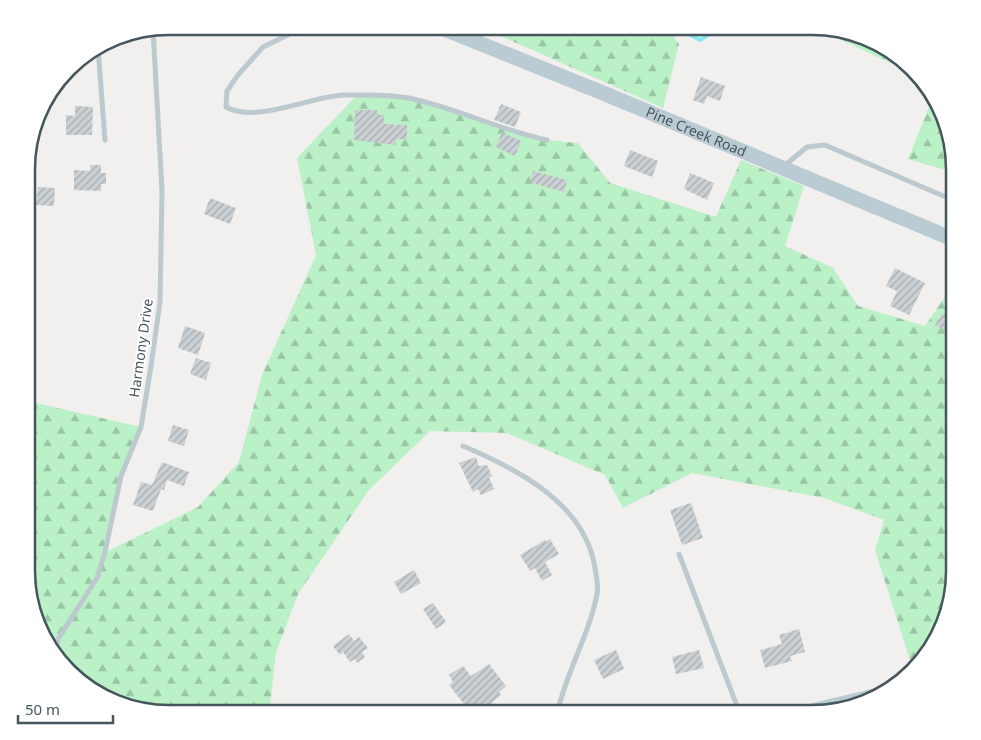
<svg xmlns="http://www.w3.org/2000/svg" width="981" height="740" font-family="'Noto Sans',sans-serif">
	<defs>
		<pattern id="forest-firs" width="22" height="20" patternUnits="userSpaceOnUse" patternTransform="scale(1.25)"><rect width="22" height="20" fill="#bbf1c7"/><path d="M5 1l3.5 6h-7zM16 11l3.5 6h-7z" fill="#9ac6a5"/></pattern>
		<pattern id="building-hatch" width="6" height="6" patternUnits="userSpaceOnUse" patternTransform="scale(1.25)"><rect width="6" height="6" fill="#cbd0d4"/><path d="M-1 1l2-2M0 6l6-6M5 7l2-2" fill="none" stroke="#a7acaf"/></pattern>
	</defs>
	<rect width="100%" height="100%" fill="#f2efef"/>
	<path fill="url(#forest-firs)" d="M 478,26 L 666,26 L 679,44 L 663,108 Z
		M 801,27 L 821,27 L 866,37 L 906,61 L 940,106 L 955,173 L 908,159 L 929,107 L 911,73 L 842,40 Z
		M 357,95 L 407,98 L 547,140 L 578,143 L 610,183 L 716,217 L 741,160 L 804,186 L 785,246 L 833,268 L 858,306 L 925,326 L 955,282 L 954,581 C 947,612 940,649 913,670 L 875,550 L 884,520 L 824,498 L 692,473 L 623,508 L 605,475 L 507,433 L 430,431 L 369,490 L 298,594 L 276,653 L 269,714 L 160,713 L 115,703 L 75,679 L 41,634 L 27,581 L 27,401 L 141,427 L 121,476 L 106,552 L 198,507 L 239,462 L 262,375 L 316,255 L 297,158 Z"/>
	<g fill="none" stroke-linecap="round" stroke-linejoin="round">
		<path stroke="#86ecf0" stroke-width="4" d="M 673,26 L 700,40 L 715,30 L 715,26"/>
	</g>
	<path fill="url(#building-hatch)" d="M 701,77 L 725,86 L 720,101 L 707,96 L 704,104 L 693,100 Z
		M 501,104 L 521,112 L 515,127 L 494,120 Z
		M 75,106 L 93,107 L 92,135 L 66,135 L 66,115 L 75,116 Z
		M 355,110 L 377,110 L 377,115 L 384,115 L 384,124 L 407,125 L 407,139 L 396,139 L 396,145 L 354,140 Z
		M 502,132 L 521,141 L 515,156 L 496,147 Z
		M 630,150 L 658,161 L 652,177 L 624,166 Z
		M 90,165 L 101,165 L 101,173 L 106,173 L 106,184 L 101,184 L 101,191 L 74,190 L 74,170 L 90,171 Z
		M 533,171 L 567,180 L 564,192 L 530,182 Z
		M 690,173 L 714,183 L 707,200 L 684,189 Z
		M 38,187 L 55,188 L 54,206 L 36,205 Z
		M 210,198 L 236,208 L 230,224 L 204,214 Z
		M 895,268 L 925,283 L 909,315 L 890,306 L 897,291 L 886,286 Z
		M 942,313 L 954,320 L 948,332 L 935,325 Z
		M 185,326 L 205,333 L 198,355 L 178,348 Z
		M 196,358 L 211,363 L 206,380 L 190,374 Z
		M 173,425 L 189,430 L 184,446 L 168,441 Z
		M 476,457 L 479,466 L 487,465 L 492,476 L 489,477 L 494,489 L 481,495 L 478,489 L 473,492 L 459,463 Z
		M 162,462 L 189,472 L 184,486 L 167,480 L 164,490 L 161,489 L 153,511 L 133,505 L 141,482 L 152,485 Z
		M 691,503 L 703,538 L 682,545 L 670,510 Z
		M 550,539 L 559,554 L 545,562 L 552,575 L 542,581 L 535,568 L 530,571 L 520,555 L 545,540 L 546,542 Z
		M 414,570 L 421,583 L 401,594 L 394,582 Z
		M 433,603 L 446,622 L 436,629 L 423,609 Z
		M 799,629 L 805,652 L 790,656 L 792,661 L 765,668 L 760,650 L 782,644 L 779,635 Z
		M 349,634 L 354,641 L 359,637 L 368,648 L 362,652 L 365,657 L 357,663 L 355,659 L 350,662 L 343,652 L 340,655 L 333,646 Z
		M 616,650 L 624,669 L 603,679 L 594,660 Z
		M 699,650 L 704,668 L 676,674 L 672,657 Z
		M 489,664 L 506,686 L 499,692 L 501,695 L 487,707 L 484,703 L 471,713 L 449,685 L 453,682 L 449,675 L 463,666 L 471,676 Z"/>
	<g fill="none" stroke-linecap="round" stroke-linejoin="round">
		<path stroke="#bcc9cf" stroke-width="5" d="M 306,26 L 263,47 L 238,75 L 227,91 L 226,107 C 256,124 311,96 344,95 C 366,95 388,94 409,98 C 456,108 500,130 547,140
			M 98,48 L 105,140
			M 784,166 L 807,147 L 825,145 L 955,201
			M 463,446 C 517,469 585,503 595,568 C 596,576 599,586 597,594 C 589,636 566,672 557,714
			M 679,554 L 740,714
			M 55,652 L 58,639 L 97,578 L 105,552 L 121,476 L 141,427 L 151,366 L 160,302 L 162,191 L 153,29"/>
		<g stroke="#bbcbd4" stroke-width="15">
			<path id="s1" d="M 437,26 L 603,93 L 955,240"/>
			<path d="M 799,714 L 882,694"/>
		</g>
	</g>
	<g text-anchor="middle" stroke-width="4" stroke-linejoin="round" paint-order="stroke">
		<g font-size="14" fill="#46565d" stroke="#fff">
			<text dy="5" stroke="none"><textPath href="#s1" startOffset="280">Pine Creek Road</textPath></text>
			<text transform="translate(141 348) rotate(-82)" y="5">Harmony Drive</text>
		</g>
	</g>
	<path d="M0 0H981V740H0ZM169 35H812A134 134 0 0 1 946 169V571A134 134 0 0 1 812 705H169A134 134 0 0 1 35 571V169A134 134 0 0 1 169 35Z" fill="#fff" fill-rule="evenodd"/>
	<path fill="none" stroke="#46565d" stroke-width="2.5" d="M169 35H812A134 134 0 0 1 946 169V571A134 134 0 0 1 812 705H169A134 134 0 0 1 35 571V169A134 134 0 0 1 169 35Z"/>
	<path d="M18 715v8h95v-8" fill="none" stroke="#46565d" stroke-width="2.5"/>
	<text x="25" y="715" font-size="15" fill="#46565d" stroke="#ffffff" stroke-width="4" paint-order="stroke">50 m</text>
</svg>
